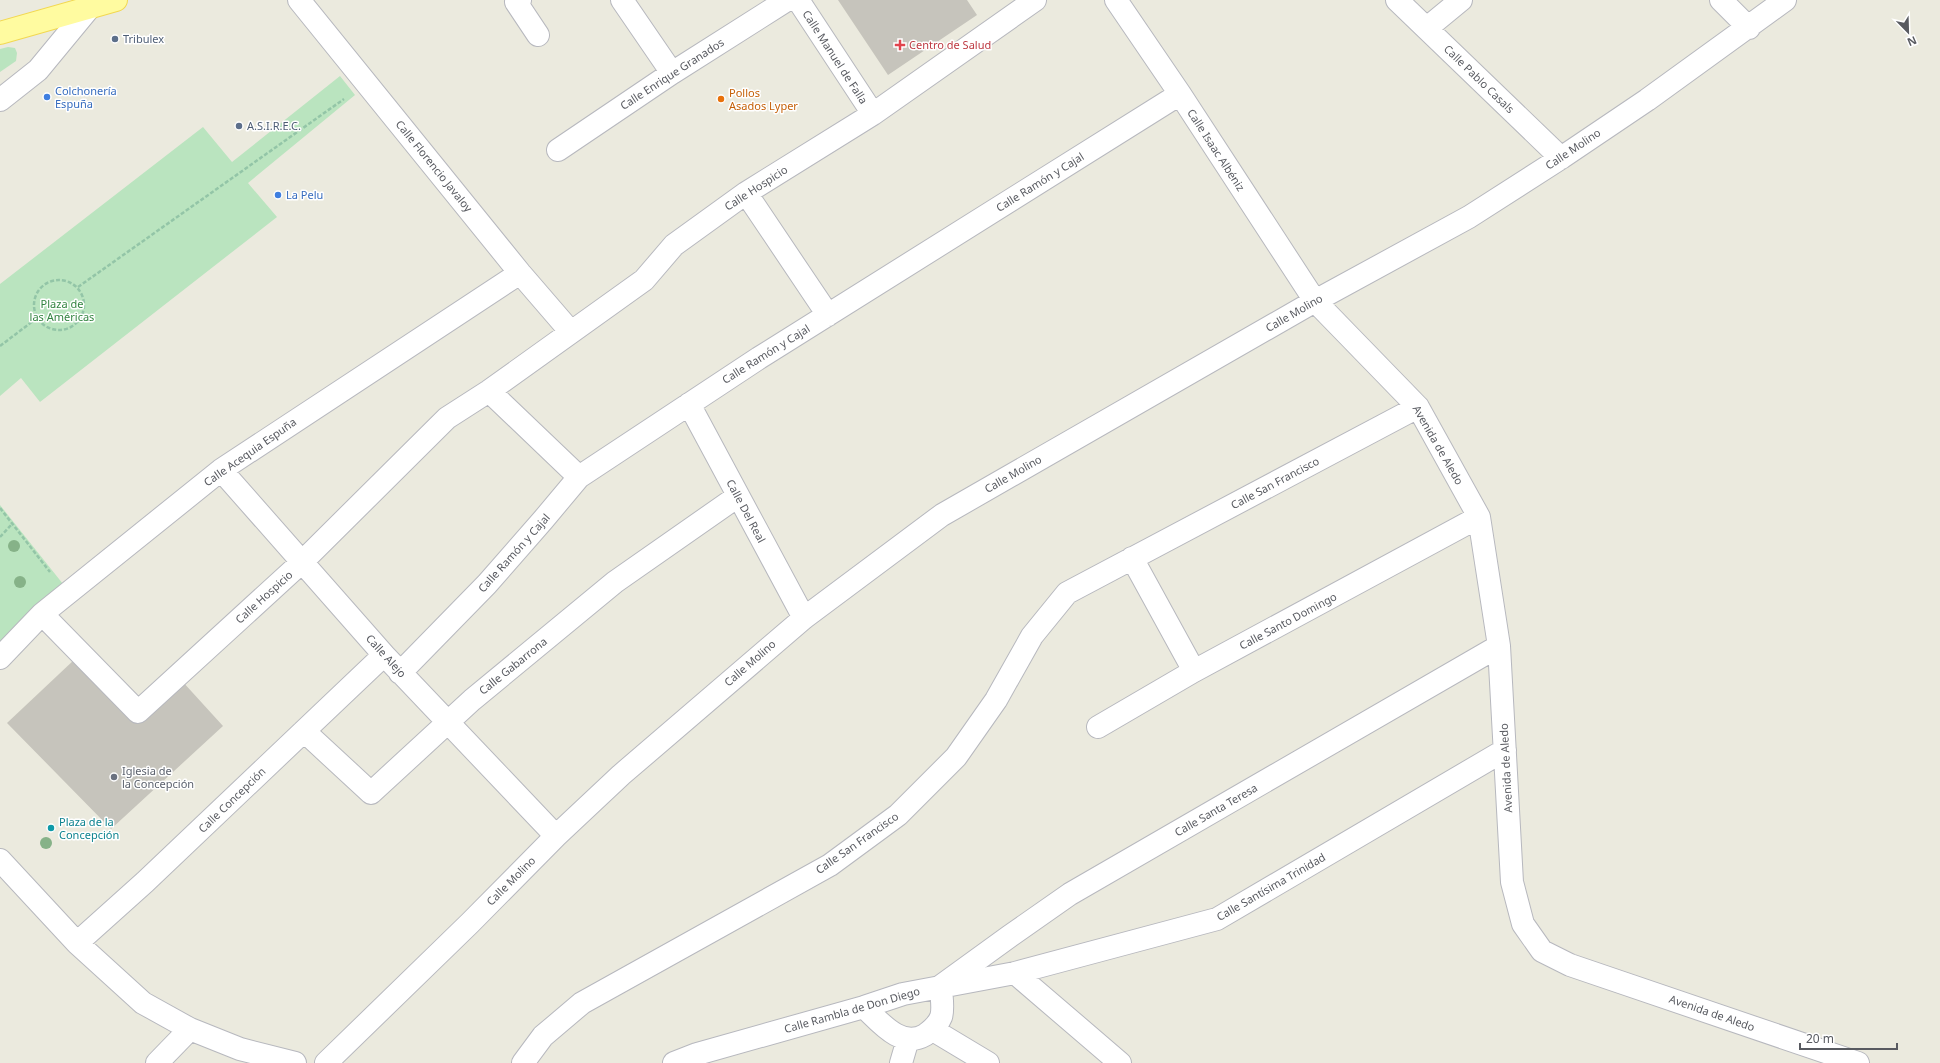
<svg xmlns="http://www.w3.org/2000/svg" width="1940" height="1063" font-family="'Noto Sans',sans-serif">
	<rect width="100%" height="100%" fill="#ebeade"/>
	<path fill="#bae4bf" d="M 8,47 L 15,48 L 17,53 L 16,61 L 0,72 L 0,49 Z
		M 340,76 L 355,95 L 248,183 L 277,217 L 40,402 L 21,378 L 0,396 L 0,284 L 203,127 L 232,162 Z
		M 0,505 L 63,584 L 0,645 Z"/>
	<path fill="#c6c4bc" d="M 838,0 L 967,0 L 977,15 L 888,75 Z
		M 75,659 L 139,720 L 182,681 L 223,726 L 111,829 L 7,723 Z"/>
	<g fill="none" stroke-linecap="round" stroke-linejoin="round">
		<g stroke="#b7b8be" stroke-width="24">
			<path id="street" d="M 299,0 L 520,273 L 570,331
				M 520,0 L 516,2 L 538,35
				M 622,0 L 672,73
				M 798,0 L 873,114
				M 1116,0 L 1180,94 L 1315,301 L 1418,407 L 1479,517 L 1499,646 L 1512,882 L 1523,924 L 1542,951 L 1570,965 L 1858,1063
				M 1397,0 L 1561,158
				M 1721,0 L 1749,28
				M 1427,28 L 1461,0
				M 0,100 L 38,70 L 90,7
				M 558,150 L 672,73 L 787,0
				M 746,193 L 828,315
				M 489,391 L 579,477
				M 689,404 L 804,618
				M 221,470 L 384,655 L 556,836
				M 1132,558 L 1194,671
				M 42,614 L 138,712 L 302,562 L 447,418 L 489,391 L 644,280 L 674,245 L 746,193 L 873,114 L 1035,0
				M 0,658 L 42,614 L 221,470 L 520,273
				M 400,673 L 487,584 L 543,520 L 579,477 L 759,358 L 1180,94
				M 1098,727 L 1194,671 L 1479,517
				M 304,731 L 371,793 L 472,700 L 615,582 L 738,496
				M 0,860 L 77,943 L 143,1003 L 190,1029 L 240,1049 L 295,1063
				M 77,943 L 145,882 L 384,655
				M 1015,973 L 1120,1063
				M 864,1007 C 880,1022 901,1049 925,1035 C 932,1030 938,1025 941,1017 C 944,1009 941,995 941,986 L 1010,936 L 1070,894 L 1499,646
				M 933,1030 L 988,1063
				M 157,1063 L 190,1029
				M 326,1063 L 470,923 L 556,836 L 621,775 L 804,618 L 942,515 L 1315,301 L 1469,217 L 1561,158 L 1647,100 L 1785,0
				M 523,1063 L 543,1036 L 582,1003 L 830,865 L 898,815 L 956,757 L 996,700 L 1032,636 L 1067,593 L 1418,407
				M 674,1063 L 697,1054 L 864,1007 L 903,994 L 1015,973 L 1217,919 L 1505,750
				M 901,1063 L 908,1039"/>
		</g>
		<g stroke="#f2d851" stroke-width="24">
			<path id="primary" d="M 0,33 L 116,0"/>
		</g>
		<path stroke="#93c5a7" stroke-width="2.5" stroke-dasharray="4 2" stroke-linecap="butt" d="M34 305a25 25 0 1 1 50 0a25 25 0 1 1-50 0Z
			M 78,287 L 344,99
			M 0,346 L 37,318
			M 0,508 L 50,572
			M 0,537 L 12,524"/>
		<use href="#street" stroke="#fff" stroke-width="22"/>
		<use href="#primary" stroke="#fffba0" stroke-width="22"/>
	</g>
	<g fill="#86b288">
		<circle cx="14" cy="546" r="6"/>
		<circle cx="20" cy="582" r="6"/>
		<circle cx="46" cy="843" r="6"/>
	</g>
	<g fill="#5c6f8a" stroke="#fff" stroke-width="1.5">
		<circle cx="115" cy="39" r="4"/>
		<circle cx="239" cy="126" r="4"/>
	</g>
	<path fill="#e0444e" stroke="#fff" stroke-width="1.5" d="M898 39h4v4h4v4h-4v4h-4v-4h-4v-4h4z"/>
	<g fill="#3f7fe0" stroke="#fff" stroke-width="1.5">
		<circle cx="47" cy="97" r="4"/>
		<circle cx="278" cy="195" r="4"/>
	</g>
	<circle fill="#e8710a" stroke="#fff" stroke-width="1.5" cx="721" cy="99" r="4"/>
	<circle fill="#6b7280" stroke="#fff" stroke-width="1.5" cx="114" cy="777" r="4"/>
	<circle fill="#0f9aa8" stroke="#fff" stroke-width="1.5" cx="51" cy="828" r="4"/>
	<g text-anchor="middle" stroke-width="3" stroke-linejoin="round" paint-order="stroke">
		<g font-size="11" fill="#4e5e75" stroke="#fff" text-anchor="start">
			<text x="123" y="43">Tribulex</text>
			<text x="247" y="130">A.S.I.R.E.C.</text>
		</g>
		<g font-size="11" fill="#be3a42" stroke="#fff" text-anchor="start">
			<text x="909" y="49">Centro de Salud</text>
		</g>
		<g font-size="11" fill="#585a60" stroke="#fff">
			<text transform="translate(835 57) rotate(57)" y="4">Calle Manuel de Falla</text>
			<text transform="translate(672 74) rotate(-33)" y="4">Calle Enrique Granados</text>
			<text transform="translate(1479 79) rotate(44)" y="4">Calle Pablo Casals</text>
			<text transform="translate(1573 149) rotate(-34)" y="4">Calle Molino</text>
			<text transform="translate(1216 150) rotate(57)" y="4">Calle Isaac Albéniz</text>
			<text transform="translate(434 166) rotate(51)" y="4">Calle Florencio Javaloy</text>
			<text transform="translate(1040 182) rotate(-32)" y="4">Calle Ramón y Cajal</text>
			<text transform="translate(756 188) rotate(-33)" y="4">Calle Hospicio</text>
			<text transform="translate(1294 313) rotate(-30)" y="4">Calle Molino</text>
			<text transform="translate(766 354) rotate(-32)" y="4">Calle Ramón y Cajal</text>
			<text transform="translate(1438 445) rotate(60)" y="4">Avenida de Aledo</text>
			<text transform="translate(250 452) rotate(-35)" y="4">Calle Acequia Espuña</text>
			<text transform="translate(1013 474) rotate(-30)" y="4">Calle Molino</text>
			<text transform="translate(1275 483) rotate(-28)" y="4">Calle San Francisco</text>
			<text transform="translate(746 511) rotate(62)" y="4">Calle Del Real</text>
			<text transform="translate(514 553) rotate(-48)" y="4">Calle Ramón y Cajal</text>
			<text transform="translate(264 597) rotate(-42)" y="4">Calle Hospicio</text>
			<text transform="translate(1288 621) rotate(-28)" y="4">Calle Santo Domingo</text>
			<text transform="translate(386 656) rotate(48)" y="4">Calle Alejo</text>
			<text transform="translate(750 663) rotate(-41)" y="4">Calle Molino</text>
			<text transform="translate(513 666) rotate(-39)" y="4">Calle Gabarrona</text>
			<text transform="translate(1506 768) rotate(-93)" y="4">Avenida de Aledo</text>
			<text transform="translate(232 800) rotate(-44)" y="4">Calle Concepción</text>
			<text transform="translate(1216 810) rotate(-30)" y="4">Calle Santa Teresa</text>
			<text transform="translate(857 843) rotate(-35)" y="4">Calle San Francisco</text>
			<text transform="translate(511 881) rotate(-45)" y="4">Calle Molino</text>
			<text transform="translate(1271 887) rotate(-30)" y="4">Calle Santísima Trinidad</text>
			<text transform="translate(852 1010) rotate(-16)" y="4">Calle Rambla de Don Diego</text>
			<text transform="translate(1712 1013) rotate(19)" y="4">Avenida de Aledo</text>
		</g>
		<g font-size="11" fill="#366cbe" stroke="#fff" text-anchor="start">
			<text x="55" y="95">Colchonería<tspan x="55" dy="13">Espuña</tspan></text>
			<text x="286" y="199">La Pelu</text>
		</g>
		<g font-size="11" fill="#c56008" stroke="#fff" text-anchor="start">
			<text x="729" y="97">Pollos<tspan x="729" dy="13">Asados Lyper</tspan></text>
		</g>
		<g font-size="11" fill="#338441" stroke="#fff">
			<text x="62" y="308">Plaza de<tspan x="62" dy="13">las Américas</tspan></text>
		</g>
		<g font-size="11" fill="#5b616d" stroke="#fff" text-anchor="start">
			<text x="122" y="775">Iglesia de<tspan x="122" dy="13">la Concepción</tspan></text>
		</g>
		<g font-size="11" fill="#0d838f" stroke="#fff" text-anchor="start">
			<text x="59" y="826">Plaza de la<tspan x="59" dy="13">Concepción</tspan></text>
		</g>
	</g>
	<g transform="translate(1908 32) rotate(157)" stroke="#ffffff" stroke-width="3" paint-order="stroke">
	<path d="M0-3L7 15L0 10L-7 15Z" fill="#585a60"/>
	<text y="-6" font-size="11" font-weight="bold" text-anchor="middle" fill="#585a60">N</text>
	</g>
	<path d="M1800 1043v6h97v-6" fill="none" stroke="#585a60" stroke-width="2"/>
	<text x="1806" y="1043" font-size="12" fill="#585a60" stroke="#ffffff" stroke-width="3" paint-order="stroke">20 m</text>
</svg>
